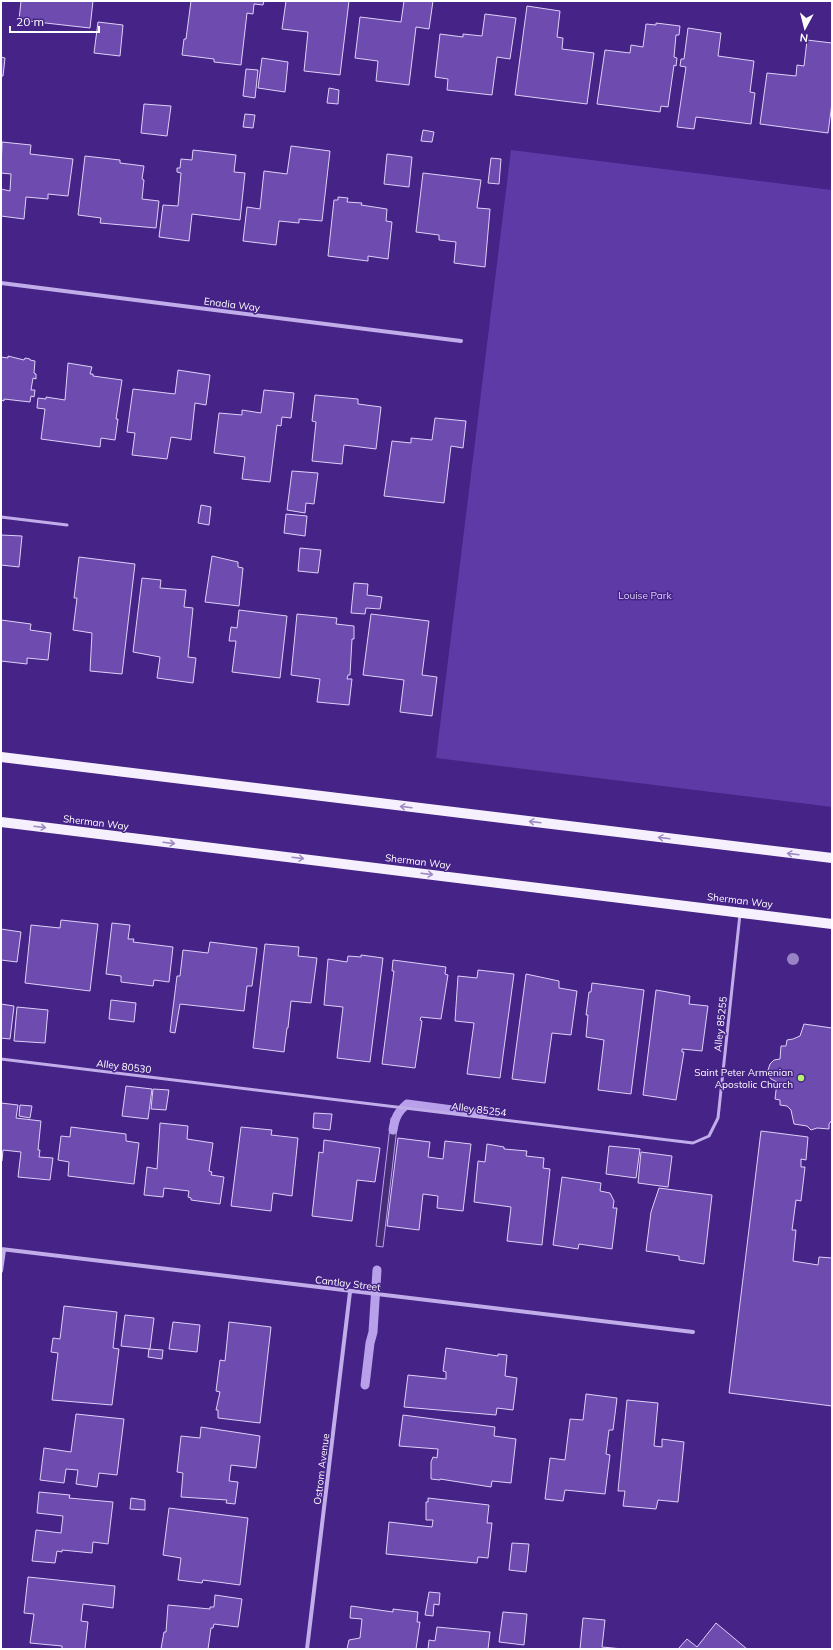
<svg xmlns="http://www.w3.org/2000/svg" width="833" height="1650" font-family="Mulish,sans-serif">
	<rect width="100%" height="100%" fill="#452387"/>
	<path fill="#5e3aa6" d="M 511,150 L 832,190 L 832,807 L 436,758 Z"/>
	<path fill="#462b77" stroke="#b8a1ea" d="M 391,1118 L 398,1119 L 383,1247 L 376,1246 Z"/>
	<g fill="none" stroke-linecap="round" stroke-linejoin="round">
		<path stroke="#b8a1ea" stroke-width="9" d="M 393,1130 C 395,1117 398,1112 407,1104 L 483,1114
			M 365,1385 L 370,1343 L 373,1332 L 377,1270"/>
	</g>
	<path fill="#6d4baf" stroke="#ded1f7" d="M 21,1 L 93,1 L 90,28 L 19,20 Z
		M 191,1 L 264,1 L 263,5 L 254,4 L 253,14 L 247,13 L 241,65 L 214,62 L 214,59 L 182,55 L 184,39 L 186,39 Z
		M 286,1 L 349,1 L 340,75 L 304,71 L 308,32 L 282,29 Z
		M 404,1 L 433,1 L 429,29 L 416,27 L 409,85 L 376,81 L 378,61 L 355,58 L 360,17 L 401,22 Z
		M 527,6 L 560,11 L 557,37 L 563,38 L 562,49 L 594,53 L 587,104 L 515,95 Z
		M 485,14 L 516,18 L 510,59 L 497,57 L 492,95 L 447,90 L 448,79 L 435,77 L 440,34 L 463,37 L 463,34 L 482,36 Z
		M 98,22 L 123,25 L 120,56 L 94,53 Z
		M 656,23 L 680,26 L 679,35 L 676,35 L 674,57 L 677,58 L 676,66 L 674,65 L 668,107 L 661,106 L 660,112 L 597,104 L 605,50 L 630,53 L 631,45 L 643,47 L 646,24 L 656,25 Z
		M 688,28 L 721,33 L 718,56 L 754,61 L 750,92 L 755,93 L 751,124 L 696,117 L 694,129 L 677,127 L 686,67 L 680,66 L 681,59 L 684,59 Z
		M 807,40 L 832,43 L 832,103 L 828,133 L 760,124 L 767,73 L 796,76 L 797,65 L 804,66 Z
		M 1,57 L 5,58 L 3,76 L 1,76 Z
		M 262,58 L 288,62 L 285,92 L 258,88 Z
		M 246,69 L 258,70 L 255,98 L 243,96 Z
		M 329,88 L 339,90 L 338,104 L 327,103 Z
		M 144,104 L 171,106 L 167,136 L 141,133 Z
		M 245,114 L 255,115 L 253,128 L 243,127 Z
		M 423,130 L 434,132 L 432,142 L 421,141 Z
		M 2,142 L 31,145 L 30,154 L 73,159 L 68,196 L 48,194 L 48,199 L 26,197 L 24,219 L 1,216 L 1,189 L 10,191 L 11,174 L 1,173 Z
		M 291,146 L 330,151 L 322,221 L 299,219 L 299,223 L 279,221 L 276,245 L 243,241 L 247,207 L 260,209 L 264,171 L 287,174 Z
		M 193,150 L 236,155 L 234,172 L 245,173 L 240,220 L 192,214 L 189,241 L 159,237 L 163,205 L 178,206 L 181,173 L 177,172 L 177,168 L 180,168 L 181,159 L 192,160 Z
		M 387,154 L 412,157 L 409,187 L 384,184 Z
		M 85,156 L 120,160 L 120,163 L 144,166 L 142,179 L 144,180 L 142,199 L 159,201 L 156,228 L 100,223 L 101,218 L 78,215 Z
		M 491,158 L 501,159 L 499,184 L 488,183 Z
		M 423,173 L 481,180 L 477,208 L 490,209 L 485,267 L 454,263 L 456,242 L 439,240 L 439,235 L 416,232 Z
		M 338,197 L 348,198 L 347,202 L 362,203 L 361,205 L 387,209 L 386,221 L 392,222 L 388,259 L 368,256 L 368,261 L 328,256 L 334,200 L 338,200 Z
		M 8,356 L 24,360 L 25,358 L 30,359 L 30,360 L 35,361 L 34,373 L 36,374 L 36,379 L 33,378 L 31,390 L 35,390 L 34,397 L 31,396 L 30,402 L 4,399 L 4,401 L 1,400 L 1,357 L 8,358 Z
		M 68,363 L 92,367 L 90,374 L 93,374 L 93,376 L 122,380 L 116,419 L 118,419 L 115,440 L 101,438 L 100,447 L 41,439 L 45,409 L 37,408 L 38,398 L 46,399 L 46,397 L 65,400 Z
		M 178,370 L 210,375 L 206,405 L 195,403 L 191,440 L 171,437 L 167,459 L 132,455 L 135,433 L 127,432 L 133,389 L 175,394 Z
		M 264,390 L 294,393 L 291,418 L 282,417 L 281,426 L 277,425 L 270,482 L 242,479 L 245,457 L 214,453 L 219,413 L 242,415 L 242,410 L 261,413 Z
		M 315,395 L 358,399 L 358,404 L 381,407 L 376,449 L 344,445 L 342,464 L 312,461 L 316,422 L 312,421 Z
		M 435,418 L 466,421 L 463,448 L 451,446 L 444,503 L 384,496 L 392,441 L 411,443 L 411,438 L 432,440 Z
		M 292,471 L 318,473 L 314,504 L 306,503 L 305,513 L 287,510 Z
		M 201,505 L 211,507 L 209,525 L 198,523 Z
		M 286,514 L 307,516 L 305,536 L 284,533 Z
		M 1,535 L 22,536 L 19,567 L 1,565 Z
		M 300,548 L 321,550 L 318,573 L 298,571 Z
		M 212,556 L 238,562 L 238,567 L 243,568 L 239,606 L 205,602 Z
		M 79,557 L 135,564 L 122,674 L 90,671 L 92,633 L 73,630 L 77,598 L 74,598 Z
		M 142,578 L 161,580 L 160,588 L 186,590 L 184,607 L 193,608 L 188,657 L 196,658 L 193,683 L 157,678 L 160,657 L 133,652 Z
		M 354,583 L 368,584 L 367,595 L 382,597 L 380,609 L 366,608 L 365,614 L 351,613 Z
		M 239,610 L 287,616 L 280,678 L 232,672 L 236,641 L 229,641 L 231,627 L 237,628 Z
		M 297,614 L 337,618 L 336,624 L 354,626 L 354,639 L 352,639 L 350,675 L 348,675 L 347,679 L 352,679 L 349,705 L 317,702 L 320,679 L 291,675 Z
		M 371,614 L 429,621 L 422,675 L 437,677 L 432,716 L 400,712 L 404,680 L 363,675 Z
		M 1,620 L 31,624 L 30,630 L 51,633 L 48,660 L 27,658 L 27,664 L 1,661 Z
		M 61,920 L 98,924 L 90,991 L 25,983 L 31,925 L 60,928 Z
		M 112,923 L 130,925 L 128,939 L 134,939 L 133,942 L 173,947 L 169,982 L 154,980 L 153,986 L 121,982 L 121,976 L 106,974 Z
		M 1,929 L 21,932 L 17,962 L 1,960 Z
		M 210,942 L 257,948 L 252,986 L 247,986 L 244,1011 L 180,1004 L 175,1033 L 170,1032 L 177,976 L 180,976 L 183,950 L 208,953 Z
		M 265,944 L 299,947 L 298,956 L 317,958 L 311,1003 L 291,1001 L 288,1028 L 287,1028 L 284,1052 L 253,1048 Z
		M 361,955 L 383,958 L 370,1062 L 337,1058 L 343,1007 L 324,1005 L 328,959 L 347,962 L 348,956 L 361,957 Z
		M 393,960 L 446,967 L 445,974 L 448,975 L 441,1019 L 421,1017 L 420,1020 L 422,1021 L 415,1068 L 382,1064 L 394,971 L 392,971 Z
		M 478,970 L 514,974 L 500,1078 L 467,1074 L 474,1023 L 455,1021 L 458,976 L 477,978 Z
		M 526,974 L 559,981 L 559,988 L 577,991 L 571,1035 L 552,1033 L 545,1083 L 512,1079 Z
		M 592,983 L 644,990 L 631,1094 L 598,1090 L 604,1040 L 586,1037 L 588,1015 L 586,1015 L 589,992 L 591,992 Z
		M 656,990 L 690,996 L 689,1004 L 708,1006 L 702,1051 L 682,1049 L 682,1052 L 684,1052 L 676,1100 L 643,1095 Z
		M 111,1000 L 136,1003 L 134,1022 L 109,1019 Z
		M 1,1004 L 14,1006 L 10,1039 L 1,1038 Z
		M 17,1007 L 48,1010 L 45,1043 L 14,1041 Z
		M 804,1024 L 832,1028 L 832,1120 L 829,1124 L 829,1129 L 817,1128 L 811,1130 L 807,1126 L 794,1124 L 791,1110 L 787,1106 L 780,1105 L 780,1100 L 775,1099 L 777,1082 L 771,1079 L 769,1076 L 768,1070 L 770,1064 L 774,1060 L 780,1059 L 781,1046 L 786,1046 L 787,1040 L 793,1039 L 800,1036 Z
		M 126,1086 L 152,1089 L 148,1119 L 122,1116 Z
		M 153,1089 L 169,1090 L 166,1110 L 151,1109 Z
		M 1,1103 L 18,1105 L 16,1118 L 41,1121 L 38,1150 L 40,1150 L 39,1157 L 53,1158 L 50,1180 L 18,1177 L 21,1152 L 3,1150 L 2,1161 L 1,1161 Z
		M 20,1105 L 32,1106 L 30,1118 L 19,1116 Z
		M 314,1113 L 332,1114 L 330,1130 L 313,1128 Z
		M 160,1123 L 188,1126 L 187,1139 L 213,1143 L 209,1171 L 212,1172 L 211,1175 L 224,1177 L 220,1204 L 191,1200 L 191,1198 L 188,1197 L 189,1191 L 164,1188 L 163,1197 L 144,1195 L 147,1167 L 157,1169 Z
		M 71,1127 L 126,1134 L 126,1141 L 139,1143 L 134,1184 L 68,1176 L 69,1162 L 58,1160 L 61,1136 L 70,1137 Z
		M 241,1127 L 272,1130 L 271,1135 L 298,1138 L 292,1196 L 273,1193 L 271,1211 L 231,1206 Z
		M 761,1131 L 808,1137 L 806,1160 L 801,1159 L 801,1167 L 805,1167 L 801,1201 L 796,1200 L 792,1230 L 796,1230 L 793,1261 L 818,1265 L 819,1257 L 832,1258 L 832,1406 L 729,1393 Z
		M 398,1138 L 430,1142 L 428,1157 L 443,1159 L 445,1141 L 471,1144 L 463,1211 L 437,1208 L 438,1196 L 423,1194 L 419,1230 L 387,1226 Z
		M 324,1140 L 380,1148 L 375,1182 L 357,1180 L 352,1221 L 312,1216 L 319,1152 L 323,1153 Z
		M 487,1144 L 504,1147 L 504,1149 L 527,1151 L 526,1156 L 544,1158 L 543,1168 L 550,1169 L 542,1245 L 507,1241 L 511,1207 L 474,1202 L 478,1161 L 485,1162 Z
		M 609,1146 L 640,1149 L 636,1178 L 606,1174 Z
		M 641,1152 L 672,1156 L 668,1187 L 638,1183 Z
		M 562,1177 L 601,1183 L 600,1191 L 610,1193 L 614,1201 L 613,1208 L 617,1208 L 612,1249 L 579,1244 L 578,1249 L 553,1245 Z
		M 659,1188 L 712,1195 L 704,1264 L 679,1260 L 679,1256 L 646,1251 L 651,1212 Z
		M 64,1306 L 117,1312 L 113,1348 L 119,1349 L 112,1405 L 52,1400 L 58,1353 L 51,1352 L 53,1338 L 60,1339 Z
		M 125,1315 L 154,1318 L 150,1349 L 121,1346 Z
		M 173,1322 L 200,1325 L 197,1352 L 169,1349 Z
		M 229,1322 L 271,1327 L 260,1423 L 218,1418 L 218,1410 L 216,1410 L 220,1392 L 216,1391 L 220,1360 L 225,1361 Z
		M 446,1348 L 498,1356 L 498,1354 L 507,1355 L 505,1376 L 517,1378 L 513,1410 L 497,1408 L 496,1415 L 404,1407 L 408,1375 L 446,1379 L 446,1372 L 443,1371 Z
		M 149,1349 L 163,1350 L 162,1359 L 148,1357 Z
		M 586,1394 L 617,1398 L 613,1430 L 609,1430 L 606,1454 L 610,1455 L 605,1494 L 565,1490 L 563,1501 L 545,1499 L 550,1458 L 565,1460 L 570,1419 L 583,1420 Z
		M 627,1400 L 658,1403 L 654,1446 L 662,1447 L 662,1439 L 684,1442 L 678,1502 L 658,1500 L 656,1509 L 623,1506 L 625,1491 L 618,1491 Z
		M 76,1414 L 124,1419 L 117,1475 L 99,1473 L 97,1487 L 76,1484 L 78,1470 L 66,1469 L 64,1483 L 40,1480 L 44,1448 L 71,1452 Z
		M 403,1415 L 495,1427 L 494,1436 L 516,1439 L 511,1483 L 492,1481 L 491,1487 L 440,1479 L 440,1480 L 431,1479 L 431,1462 L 433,1457 L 437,1458 L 438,1449 L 399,1446 Z
		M 201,1427 L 260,1436 L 256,1468 L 231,1465 L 229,1481 L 238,1482 L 235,1504 L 226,1503 L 227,1500 L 181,1497 L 183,1473 L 177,1472 L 181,1436 L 200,1438 Z
		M 39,1492 L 70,1495 L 69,1498 L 113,1502 L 108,1544 L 93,1542 L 92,1553 L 62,1550 L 62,1552 L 57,1551 L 55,1563 L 32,1561 L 36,1530 L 61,1533 L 63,1516 L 37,1513 Z
		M 131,1498 L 145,1500 L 145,1510 L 130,1509 Z
		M 428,1498 L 489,1505 L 487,1523 L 492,1523 L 488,1558 L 478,1557 L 477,1563 L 386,1554 L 389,1522 L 432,1527 L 433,1520 L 426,1520 L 426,1502 L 428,1502 Z
		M 169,1508 L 248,1518 L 240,1585 L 203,1580 L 202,1583 L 178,1580 L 181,1558 L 163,1555 Z
		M 512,1543 L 529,1544 L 526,1572 L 509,1570 Z
		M 28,1577 L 115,1586 L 113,1608 L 83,1604 L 81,1621 L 88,1622 L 85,1649 L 62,1649 L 62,1646 L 30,1643 L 34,1614 L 24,1613 Z
		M 429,1592 L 440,1593 L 439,1605 L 434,1604 L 433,1616 L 425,1615 Z
		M 215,1595 L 242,1599 L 238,1627 L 214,1624 L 213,1628 L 211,1628 L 208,1649 L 161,1649 L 164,1632 L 166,1632 L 168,1605 L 210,1609 L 210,1607 L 214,1607 Z
		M 351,1606 L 393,1612 L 393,1609 L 418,1612 L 417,1622 L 420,1622 L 416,1649 L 347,1649 L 349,1640 L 360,1638 L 362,1619 L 350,1618 Z
		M 503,1612 L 527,1614 L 524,1645 L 499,1642 Z
		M 583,1618 L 605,1620 L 602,1647 L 623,1649 L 580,1649 Z
		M 716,1623 L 747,1649 L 678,1649 L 687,1639 L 697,1647 Z
		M 437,1627 L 490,1632 L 488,1649 L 428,1649 L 429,1640 L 435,1641 Z"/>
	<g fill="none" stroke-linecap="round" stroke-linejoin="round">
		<path stroke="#c1ade9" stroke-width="3" d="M 1,517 L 67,525
			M 1,1059 L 693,1143 L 709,1136 L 718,1118 L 740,914"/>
		<path stroke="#c1ade9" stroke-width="4" d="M 1,283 L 461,341
			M 1,1249 L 693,1332
			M 1,1271 L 4,1250
			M 307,1649 L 350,1292"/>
		<path stroke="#f6f0fe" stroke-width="10" d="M 1,757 L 832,858
			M 1,822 L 832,924"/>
	</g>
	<circle fill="#9983c5" cx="793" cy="959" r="6"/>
	<defs><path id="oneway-shaft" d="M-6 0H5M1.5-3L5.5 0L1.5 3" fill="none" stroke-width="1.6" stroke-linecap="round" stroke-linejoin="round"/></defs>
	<g stroke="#9e8ac2">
		<use href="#oneway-shaft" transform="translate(406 807) rotate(-173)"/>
		<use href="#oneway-shaft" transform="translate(535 822) rotate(-173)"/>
		<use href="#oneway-shaft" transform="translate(40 827) rotate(7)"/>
		<use href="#oneway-shaft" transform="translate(664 838) rotate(-173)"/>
		<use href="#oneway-shaft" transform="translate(169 843) rotate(7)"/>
		<use href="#oneway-shaft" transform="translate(793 854) rotate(-173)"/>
		<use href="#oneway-shaft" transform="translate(298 858) rotate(7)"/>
		<use href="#oneway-shaft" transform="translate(427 874) rotate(7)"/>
	</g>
	<circle fill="#b3f570" stroke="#452387" stroke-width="1.5" cx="801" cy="1078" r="4"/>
	<g text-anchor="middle" stroke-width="3" stroke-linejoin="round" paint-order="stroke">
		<g font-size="10" fill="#fff" stroke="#452387">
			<text transform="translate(232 304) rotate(7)" y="4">Enadia Way</text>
			<text transform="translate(96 822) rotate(7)" y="4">Sherman Way</text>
			<text transform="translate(418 861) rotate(7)" y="4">Sherman Way</text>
			<text transform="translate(740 900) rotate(7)" y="4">Sherman Way</text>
			<text transform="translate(720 1024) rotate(-84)" y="4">Alley 85255</text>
			<text transform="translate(124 1066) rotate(7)" y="4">Alley 80530</text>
			<text transform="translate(479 1109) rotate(7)" y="4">Alley 85254</text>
			<text transform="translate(348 1283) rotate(7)" y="4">Cantlay Street</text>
			<text transform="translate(321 1469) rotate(-83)" y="4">Ostrom Avenue</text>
		</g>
		<g font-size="10" fill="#ded1f7" stroke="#452387">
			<text x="645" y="599">Louise Park</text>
		</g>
		<g font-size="10" fill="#fff" stroke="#452387" text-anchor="end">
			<text x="793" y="1076">Saint Peter Armenian<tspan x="793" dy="12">Apostolic Church</tspan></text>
		</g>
	</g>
	<rect width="833" height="1650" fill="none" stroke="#ffffff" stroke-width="4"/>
	<g transform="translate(805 28) rotate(187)" stroke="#452387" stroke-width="3" paint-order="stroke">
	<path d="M0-3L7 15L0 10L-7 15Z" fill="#ffffff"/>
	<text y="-6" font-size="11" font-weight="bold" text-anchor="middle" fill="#ffffff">N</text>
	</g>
	<path d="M10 26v6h89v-6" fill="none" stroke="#ffffff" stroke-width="2"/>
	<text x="16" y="26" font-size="12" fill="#ffffff" stroke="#452387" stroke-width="3" paint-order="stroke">20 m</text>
</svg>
